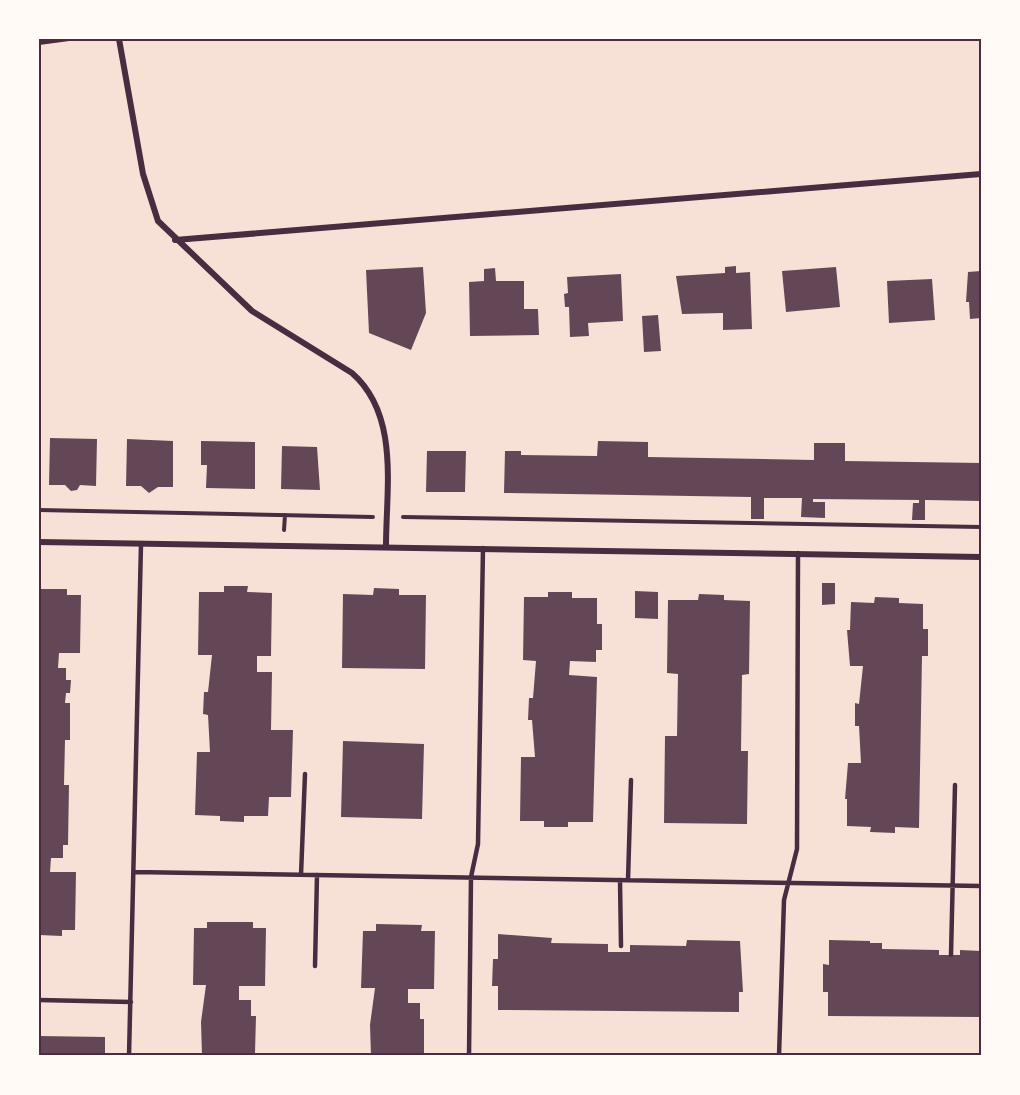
<svg xmlns="http://www.w3.org/2000/svg" width="1020" height="1095" font-family="'Source Sans 3',sans-serif">
	<rect width="100%" height="100%" fill="#f7e1d7"/>
	<path fill="#644757" d="M 736,266 L 736,273 L 750,272 L 752,329 L 723,330 L 723,313 L 682,314 L 676,276 L 725,273 L 725,267 Z
		M 423,267 L 426,313 L 411,350 L 369,333 L 366,270 Z
		M 836,267 L 840,307 L 786,312 L 782,271 Z
		M 495,268 L 496,281 L 524,281 L 524,309 L 538,309 L 539,335 L 470,336 L 469,282 L 484,281 L 484,269 Z
		M 981,271 L 981,318 L 970,319 L 969,302 L 966,302 L 968,272 Z
		M 621,274 L 623,321 L 588,323 L 589,336 L 570,337 L 569,307 L 565,307 L 564,294 L 568,293 L 567,277 Z
		M 932,279 L 935,320 L 889,323 L 887,281 Z
		M 658,315 L 661,351 L 644,352 L 642,316 Z
		M 50,438 L 97,439 L 96,486 L 80,485 L 77,490 L 71,491 L 65,485 L 49,485 Z
		M 127,439 L 173,441 L 173,487 L 158,487 L 149,493 L 141,486 L 126,486 Z
		M 201,441 L 255,442 L 255,489 L 206,488 L 207,465 L 201,465 Z
		M 598,441 L 648,442 L 648,457 L 814,460 L 814,443 L 845,443 L 845,461 L 981,463 L 981,501 L 925,500 L 925,520 L 912,520 L 913,503 L 919,503 L 919,500 L 813,499 L 813,502 L 825,502 L 825,518 L 801,517 L 802,498 L 764,498 L 764,519 L 751,519 L 751,497 L 504,493 L 505,451 L 521,451 L 521,455 L 597,456 Z
		M 282,446 L 317,447 L 320,490 L 281,489 Z
		M 427,451 L 466,451 L 465,492 L 426,492 Z
		M 822,583 L 835,583 L 835,604 L 822,605 Z
		M 224,586 L 248,586 L 247,592 L 272,593 L 271,656 L 257,656 L 257,672 L 272,672 L 271,730 L 293,730 L 291,797 L 269,797 L 268,816 L 244,816 L 244,822 L 220,821 L 220,816 L 195,815 L 197,752 L 210,752 L 208,715 L 203,714 L 204,692 L 208,692 L 212,655 L 198,655 L 199,592 L 224,592 Z
		M 374,588 L 399,589 L 399,595 L 426,595 L 425,669 L 342,668 L 343,594 L 373,595 Z
		M 39,589 L 67,589 L 67,595 L 81,595 L 80,653 L 59,653 L 58,668 L 66,668 L 66,680 L 71,680 L 70,693 L 66,693 L 65,703 L 70,703 L 70,740 L 65,740 L 64,785 L 69,785 L 68,845 L 63,845 L 63,858 L 51,858 L 50,872 L 76,872 L 75,930 L 62,930 L 62,936 L 39,935 Z
		M 635,591 L 658,592 L 658,619 L 635,618 Z
		M 548,592 L 572,592 L 572,598 L 597,598 L 597,624 L 602,624 L 602,650 L 596,650 L 596,662 L 570,661 L 569,675 L 597,677 L 593,822 L 568,822 L 568,827 L 544,827 L 544,821 L 520,821 L 521,757 L 535,757 L 532,720 L 528,720 L 529,698 L 533,698 L 536,661 L 523,660 L 524,597 L 548,597 Z
		M 699,594 L 724,595 L 724,600 L 750,601 L 749,674 L 742,675 L 741,751 L 748,751 L 747,824 L 664,823 L 665,736 L 677,736 L 678,674 L 667,673 L 668,600 L 698,600 Z
		M 875,597 L 899,598 L 899,603 L 923,604 L 923,629 L 928,629 L 928,656 L 922,656 L 919,828 L 895,827 L 895,833 L 870,832 L 871,827 L 847,826 L 847,799 L 845,799 L 848,763 L 861,763 L 859,726 L 855,726 L 855,703 L 859,704 L 863,666 L 850,666 L 847,630 L 850,630 L 851,602 L 874,603 Z
		M 343,741 L 424,744 L 422,819 L 341,817 Z
		M 207,922 L 253,922 L 253,928 L 266,928 L 265,986 L 239,986 L 239,1000 L 251,1000 L 251,1016 L 256,1016 L 255,1053 L 250,1053 L 250,1056 L 202,1056 L 201,1022 L 206,985 L 193,985 L 194,928 L 207,928 Z
		M 376,924 L 422,925 L 421,931 L 435,931 L 434,989 L 408,989 L 408,1003 L 420,1003 L 420,1019 L 424,1019 L 424,1055 L 371,1056 L 370,1025 L 375,988 L 361,988 L 363,931 L 376,931 Z
		M 498,934 L 552,938 L 551,943 L 608,944 L 608,952 L 630,952 L 630,945 L 686,946 L 687,940 L 740,941 L 743,992 L 739,992 L 739,1012 L 498,1010 L 498,986 L 492,986 L 493,959 L 498,959 Z
		M 829,940 L 870,941 L 870,943 L 882,943 L 882,949 L 939,950 L 939,955 L 960,955 L 960,950 L 981,951 L 981,1017 L 828,1016 L 828,992 L 823,992 L 823,964 L 829,965 Z
		M 39,1036 L 105,1037 L 105,1056 L 39,1056 Z"/>
	<g fill="none" stroke-linecap="round" stroke-linejoin="round">
		<path stroke="#4a2c40" stroke-width="4" d="M 39,43 L 69,39
			M 39,510 L 373,517
			M 403,517 L 981,527
			M 284,530 L 285,515"/>
		<path stroke="#4a2c40" stroke-width="4.5" d="M 134,872 L 981,886
			M 301,875 L 305,774
			M 620,880 L 621,946
			M 628,880 L 631,780
			M 951,955 L 955,785
			M 315,966 L 317,875
			M 39,1000 L 131,1002
			M 129,1056 L 141,544
			M 469,1056 L 471,877 L 478,844 L 483,548
			M 779,1056 L 784,900 L 797,849 L 798,553"/>
		<path stroke="#4a2c40" stroke-width="6" d="M 119,39 L 143,174 L 158,221 L 252,311 L 352,373 C 400,415 386,489 386,546
			M 175,240 L 981,174
			M 39,542 L 981,557"/>
	</g>
	<rect width="1020" height="1095" fill="none" stroke="#fffaf5" stroke-width="81"/>
	<rect x="40" y="40" width="940" height="1014" fill="none" stroke="#4a2c40" stroke-width="2"/>
</svg>
